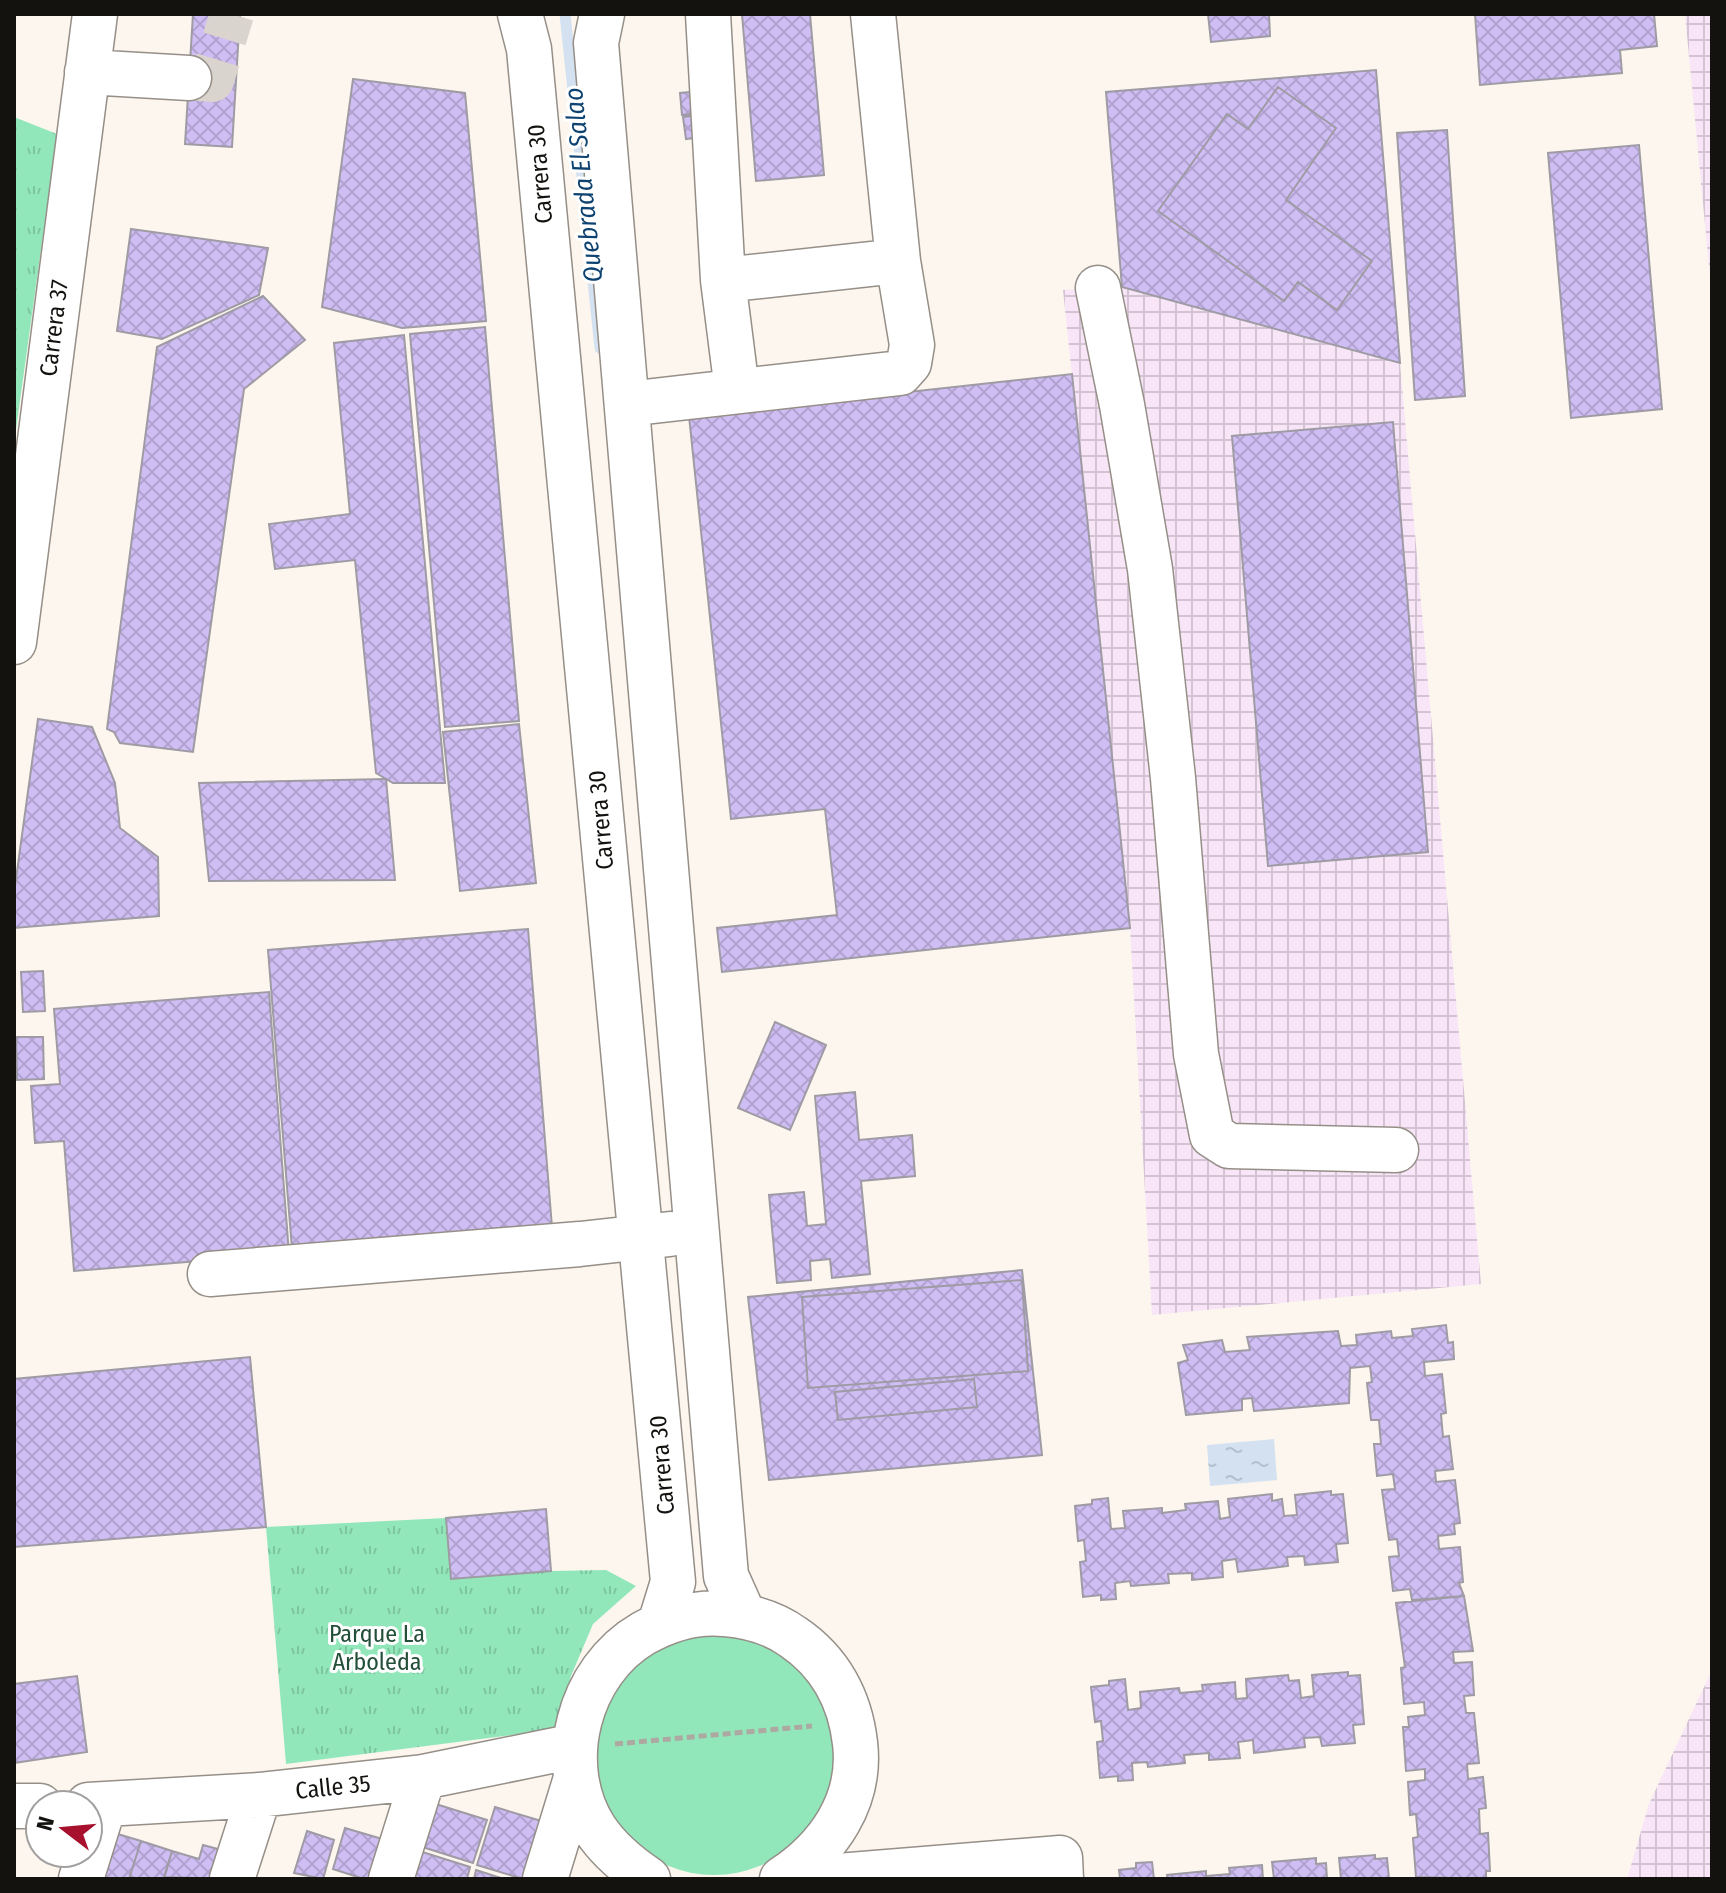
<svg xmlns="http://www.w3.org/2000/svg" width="1726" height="1893" font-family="'Fira Sans Condensed',sans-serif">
	<defs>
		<pattern id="industrial-grid" width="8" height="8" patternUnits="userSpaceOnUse" patternTransform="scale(2)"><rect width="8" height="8" fill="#f8e6f8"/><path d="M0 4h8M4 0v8" fill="none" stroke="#d4c4d3"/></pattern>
		<pattern id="park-tufts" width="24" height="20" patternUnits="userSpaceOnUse" patternTransform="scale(2)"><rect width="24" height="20" fill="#92e7ba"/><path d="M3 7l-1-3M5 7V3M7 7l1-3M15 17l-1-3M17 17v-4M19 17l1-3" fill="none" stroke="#7dc59f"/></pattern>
		<pattern id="water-ripples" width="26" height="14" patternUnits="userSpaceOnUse" patternTransform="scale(2)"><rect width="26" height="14" fill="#d3e1f0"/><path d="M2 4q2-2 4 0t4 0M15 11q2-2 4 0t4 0" fill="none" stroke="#b4c0cd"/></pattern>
		<pattern id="building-cross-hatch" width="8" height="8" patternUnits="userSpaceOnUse" patternTransform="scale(2)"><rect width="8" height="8" fill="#cfbef4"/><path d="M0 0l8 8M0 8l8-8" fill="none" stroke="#b1a2d0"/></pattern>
	</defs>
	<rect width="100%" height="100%" fill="#fcf6ee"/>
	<path fill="url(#industrial-grid)" d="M 1685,14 L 1712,14 L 1712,298 Z
		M 1122,287 L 1400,363 L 1481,1284 L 1152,1315 L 1130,928 L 1063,290 Z
		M 1712,1670 L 1712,1879 L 1627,1879 L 1649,1804 Z"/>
	<path fill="#92e7ba" d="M594 1755a120 120 0 1 1 240 0a120 120 0 1 1-240 0Z"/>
	<path fill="url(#park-tufts)" d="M 14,117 L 57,134 L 14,444 Z
		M 446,1518 L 451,1579 L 551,1571 L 606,1570 L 636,1586 L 593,1624 L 571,1676 L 558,1729 L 286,1764 L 266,1527 Z"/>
	<path fill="url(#water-ripples)" d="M 1274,1439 L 1277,1480 L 1210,1486 L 1207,1445 Z"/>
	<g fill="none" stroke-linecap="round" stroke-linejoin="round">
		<path stroke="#d3e1f0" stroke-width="11" d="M 565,14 L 600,348"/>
	</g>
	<path fill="url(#building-cross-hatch)" stroke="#9e9ba4" stroke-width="2" d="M 193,14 L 240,14 L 232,147 L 185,144 Z
		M 742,14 L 810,14 L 824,175 L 756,181 Z
		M 1208,14 L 1269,14 L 1270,36 L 1211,42 Z
		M 1475,14 L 1654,14 L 1657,46 L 1620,50 L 1622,73 L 1480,85 Z
		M 1376,70 L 1400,363 L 1122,287 L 1106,92 Z
		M 353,79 L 465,93 L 486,321 L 402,328 L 322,307 Z
		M 1278,87 L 1336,128 L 1286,200 L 1372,261 L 1337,310 L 1298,282 L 1284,301 L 1158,211 L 1227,114 L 1248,129 Z
		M 701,91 L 704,113 L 682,115 L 680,93 Z
		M 705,114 L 708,136 L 686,139 L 683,117 Z
		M 1447,130 L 1465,396 L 1415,400 L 1397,133 Z
		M 1639,145 L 1662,409 L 1571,418 L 1548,153 Z
		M 131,229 L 268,248 L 259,295 L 162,339 L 117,331 Z
		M 263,296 L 305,340 L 244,389 L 193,752 L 120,743 L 114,732 L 107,729 L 157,347 Z
		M 485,327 L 519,721 L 445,727 L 410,334 Z
		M 404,335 L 445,783 L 393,783 L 376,773 L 355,560 L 275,569 L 269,524 L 350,514 L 334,343 Z
		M 1072,374 L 1130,928 L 722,972 L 717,928 L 837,915 L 825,809 L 731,819 L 689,416 Z
		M 1393,422 L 1428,852 L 1268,866 L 1232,436 Z
		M 38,719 L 92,727 L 115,783 L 120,828 L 158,857 L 159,916 L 14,928 L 14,893 Z
		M 519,724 L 536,883 L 460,891 L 443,732 Z
		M 386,779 L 395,880 L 209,881 L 199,783 Z
		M 528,929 L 552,1227 L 292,1249 L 268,950 Z
		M 43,971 L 45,1011 L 23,1012 L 21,972 Z
		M 269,992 L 289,1254 L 74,1271 L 64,1141 L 35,1143 L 31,1086 L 60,1084 L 54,1009 Z
		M 775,1022 L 826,1045 L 790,1130 L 738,1108 Z
		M 16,1037 L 43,1037 L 44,1079 L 17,1080 Z
		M 855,1092 L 859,1140 L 912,1135 L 915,1176 L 861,1181 L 870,1274 L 832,1278 L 830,1259 L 810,1261 L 811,1280 L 777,1283 L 769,1195 L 804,1192 L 807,1226 L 826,1224 L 815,1096 Z
		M 1022,1270 L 1042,1455 L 769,1480 L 748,1297 Z
		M 1022,1280 L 1028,1371 L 808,1388 L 802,1297 Z
		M 1446,1325 L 1448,1343 L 1453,1342 L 1454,1359 L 1424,1362 L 1425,1376 L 1442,1374 L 1446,1413 L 1441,1414 L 1443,1437 L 1449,1436 L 1453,1469 L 1435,1471 L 1436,1482 L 1455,1480 L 1460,1523 L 1454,1524 L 1455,1534 L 1438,1536 L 1439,1549 L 1460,1547 L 1463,1582 L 1459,1583 L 1464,1596 L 1412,1600 L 1410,1589 L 1393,1591 L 1389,1557 L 1399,1556 L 1397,1539 L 1389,1540 L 1382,1490 L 1395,1489 L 1393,1474 L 1377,1476 L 1374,1444 L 1381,1444 L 1379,1420 L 1371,1420 L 1367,1383 L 1372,1382 L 1370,1366 L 1350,1368 L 1349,1403 L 1254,1411 L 1252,1398 L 1242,1399 L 1242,1410 L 1186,1415 L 1178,1363 L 1188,1360 L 1183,1345 L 1222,1340 L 1225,1352 L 1250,1350 L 1247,1337 L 1338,1331 L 1341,1346 L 1357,1345 L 1356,1335 L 1391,1331 L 1392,1338 L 1413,1336 L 1412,1329 Z
		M 250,1357 L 266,1527 L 14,1547 L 14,1379 Z
		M 974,1379 L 977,1407 L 838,1420 L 835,1392 Z
		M 1331,1491 L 1331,1495 L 1343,1494 L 1348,1543 L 1336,1544 L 1338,1562 L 1305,1565 L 1304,1556 L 1287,1557 L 1288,1566 L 1238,1572 L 1236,1559 L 1222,1561 L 1223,1577 L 1192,1580 L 1192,1573 L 1168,1574 L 1169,1583 L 1131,1586 L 1130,1581 L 1115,1583 L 1116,1599 L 1101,1600 L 1101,1595 L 1083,1597 L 1080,1562 L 1086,1561 L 1084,1540 L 1078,1541 L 1075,1506 L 1092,1504 L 1092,1500 L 1108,1498 L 1111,1529 L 1125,1528 L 1123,1511 L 1162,1508 L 1162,1513 L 1186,1510 L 1185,1504 L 1218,1501 L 1220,1519 L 1230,1517 L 1228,1499 L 1272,1494 L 1272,1501 L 1282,1499 L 1284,1516 L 1297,1515 L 1295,1495 Z
		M 546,1509 L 551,1571 L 451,1579 L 446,1518 Z
		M 1464,1596 L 1473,1651 L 1453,1652 L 1454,1663 L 1472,1662 L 1474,1695 L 1464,1696 L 1466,1713 L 1474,1713 L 1479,1763 L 1467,1764 L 1468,1779 L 1483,1777 L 1486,1808 L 1479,1809 L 1480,1834 L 1488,1833 L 1490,1871 L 1486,1871 L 1486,1879 L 1416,1877 L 1413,1838 L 1418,1837 L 1416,1814 L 1410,1815 L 1408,1782 L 1425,1780 L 1425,1769 L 1406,1771 L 1403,1727 L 1409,1727 L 1408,1717 L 1425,1715 L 1424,1702 L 1404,1704 L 1401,1668 L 1405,1667 L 1396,1603 Z
		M 1348,1672 L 1348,1676 L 1360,1675 L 1364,1724 L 1353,1725 L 1355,1743 L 1322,1746 L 1320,1737 L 1304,1738 L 1305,1747 L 1254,1753 L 1253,1740 L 1238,1742 L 1240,1758 L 1209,1760 L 1209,1753 L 1184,1755 L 1185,1763 L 1148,1767 L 1147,1762 L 1132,1763 L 1133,1780 L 1118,1781 L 1118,1776 L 1100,1778 L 1097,1742 L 1103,1741 L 1101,1721 L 1095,1722 L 1091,1687 L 1109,1685 L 1109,1681 L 1125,1679 L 1128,1710 L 1141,1708 L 1140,1692 L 1179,1688 L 1180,1693 L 1203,1691 L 1202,1685 L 1235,1682 L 1236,1699 L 1247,1698 L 1246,1679 L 1288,1675 L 1289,1681 L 1299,1680 L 1301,1698 L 1314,1696 L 1312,1675 Z
		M 77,1676 L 87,1752 L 14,1763 L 14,1684 Z
		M 426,1801 L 487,1820 L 473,1863 L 413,1844 Z
		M 495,1807 L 548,1823 L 531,1879 L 523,1879 L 477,1865 Z
		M 345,1828 L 399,1844 L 389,1879 L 364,1879 L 333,1869 Z
		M 307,1831 L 334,1840 L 323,1879 L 294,1873 Z
		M 111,1832 L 141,1841 L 129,1879 L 97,1879 Z
		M 141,1841 L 172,1851 L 164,1879 L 129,1879 Z
		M 203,1845 L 229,1852 L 221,1879 L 164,1877 L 172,1851 L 199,1859 Z
		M 416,1850 L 470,1867 L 467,1879 L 407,1879 Z
		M 1375,1855 L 1375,1859 L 1387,1858 L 1389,1879 L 1338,1879 L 1341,1879 L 1339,1858 Z
		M 1316,1858 L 1316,1864 L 1326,1863 L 1327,1879 L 1274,1879 L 1272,1862 Z
		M 1152,1862 L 1154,1879 L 1120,1879 L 1119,1870 L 1136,1868 L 1136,1863 Z
		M 1262,1865 L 1263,1879 L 1168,1879 L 1167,1875 L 1206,1871 L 1206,1876 L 1230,1874 L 1229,1868 Z
		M 476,1870 L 504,1879 L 474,1879 Z"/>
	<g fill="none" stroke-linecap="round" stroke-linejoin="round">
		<path stroke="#d9d4cd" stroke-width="44" stroke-dasharray="44 22" stroke-linecap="butt" d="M 189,78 L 212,80 L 232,14"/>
		<g stroke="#958f88" stroke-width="47">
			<path id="minor" d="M 520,14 L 529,49 L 673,1582 L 660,1624
				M 602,14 L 596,43 L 726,1576 L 744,1616
				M 708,14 L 723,280 L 737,390
				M 87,72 L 189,78
				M 723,280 L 898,261
				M 1098,288 L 1122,405 L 1150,569 L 1173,778 L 1196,1054 L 1212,1135 L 1229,1146 L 1396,1150
				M 627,404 L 900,373 L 909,363 L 912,345 L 898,261 L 873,14
				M 14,642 L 95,14
				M 210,1274 L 580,1244 L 670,1234
				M 88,1805 L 259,1795 L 423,1777 L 575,1746
				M 14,1806 L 40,1806
				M 81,1879 L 104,1805
				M 232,1879 L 259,1795
				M 391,1879 L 423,1777
				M 545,1879 L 576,1778
				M 648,1879 C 627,1865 609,1850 595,1829 C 554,1765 578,1671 644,1633 C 669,1619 696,1611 725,1614 C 750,1616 772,1622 793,1637 C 830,1662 850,1699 855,1743 C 862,1801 828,1849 782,1879
				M 801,1879 L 1060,1858 L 1061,1879"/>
		</g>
		<path stroke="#ada8a2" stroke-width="5" stroke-dasharray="8 4" stroke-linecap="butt" d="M 615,1744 L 812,1726"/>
		<use href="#minor" stroke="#fff" stroke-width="44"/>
	</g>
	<g text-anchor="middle" stroke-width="6" stroke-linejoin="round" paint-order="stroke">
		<g font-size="24" fill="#14120f" stroke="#fff">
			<text transform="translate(540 174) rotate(-95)" y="8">Carrera 30</text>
			<text transform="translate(54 328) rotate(-83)" y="8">Carrera 37</text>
			<text transform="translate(601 820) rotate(-95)" y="8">Carrera 30</text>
			<text transform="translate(662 1465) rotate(-95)" y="8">Carrera 30</text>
			<text transform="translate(333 1787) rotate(-6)" y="8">Calle 35</text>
		</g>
		<g font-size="24" fill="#234f39" stroke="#fff">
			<text x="377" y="1642">Parque La<tspan x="377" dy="28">Arboleda</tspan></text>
		</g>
		<g font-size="26" font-style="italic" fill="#0e4270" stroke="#fff">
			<text transform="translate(583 185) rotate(-96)" y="9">Quebrada El Salao</text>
		</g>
	</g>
	<rect width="1726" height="1893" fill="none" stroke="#14120f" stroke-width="32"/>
	<g transform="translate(64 1829) rotate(286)"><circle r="38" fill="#ffffff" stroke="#a1a09f" stroke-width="2"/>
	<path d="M0-6L14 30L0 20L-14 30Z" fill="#a8112e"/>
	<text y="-12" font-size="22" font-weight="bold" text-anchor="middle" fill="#14120f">N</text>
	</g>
</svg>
